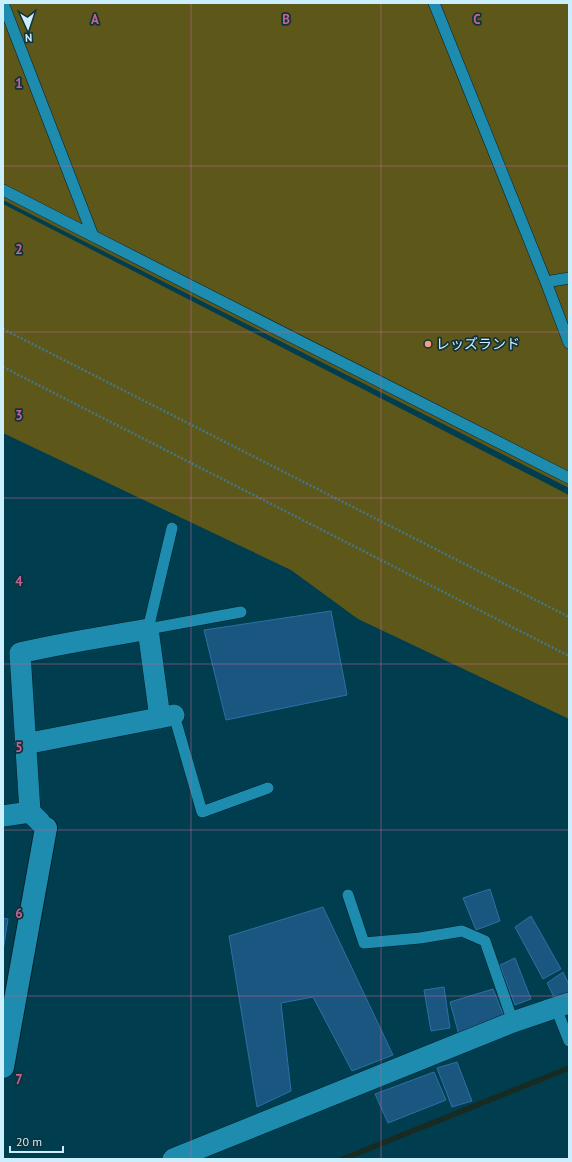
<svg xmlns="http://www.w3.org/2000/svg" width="572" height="1162" font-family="'PT Sans','Noto Sans JP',sans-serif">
	<rect width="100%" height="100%" fill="#003d4f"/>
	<path fill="#5d571a" d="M 3,3 L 569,3 L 569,488 L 3,200 Z
		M 3,204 L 569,495 L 569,719 L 358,619 L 291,570 L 3,433 Z"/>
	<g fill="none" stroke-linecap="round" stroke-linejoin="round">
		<path stroke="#172b22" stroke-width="5.5" d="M 343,1159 L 569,1068"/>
	</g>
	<path fill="#1b5681" stroke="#2c71a4" d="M 331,611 L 347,695 L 226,720 L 204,630 Z
		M 490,889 L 500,921 L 476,930 L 463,898 Z
		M 323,907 L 393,1055 L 352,1071 L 313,997 L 281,1003 L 291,1091 L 257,1107 L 229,936 Z
		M 531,916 L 561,969 L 543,979 L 515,927 Z
		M 3,918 L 8,919 L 3,951 Z
		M 515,958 L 531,999 L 515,1005 L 500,965 Z
		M 563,972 L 569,985 L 569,992 L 555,999 L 547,983 Z
		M 444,987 L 450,1028 L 431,1031 L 424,990 Z
		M 493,989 L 505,1019 L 459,1035 L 450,1002 Z
		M 457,1062 L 472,1101 L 452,1107 L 437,1068 Z
		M 434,1072 L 446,1100 L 388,1123 L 375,1094 Z"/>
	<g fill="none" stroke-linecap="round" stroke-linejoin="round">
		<g stroke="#02222d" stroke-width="12">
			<path id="service" d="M 3,3 L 93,236 L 569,478
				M 434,3 L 546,282 L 569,343
				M 3,190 L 93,236
				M 546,282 L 569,278
				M 172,528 L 148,629 L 241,612
				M 174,715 L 202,812 L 268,788
				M 348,895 L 364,943 L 420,938 L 462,931 L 485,941 L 513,1022
				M 556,1008 L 569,1041"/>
		</g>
		<g stroke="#02222d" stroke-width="22">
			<path id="minor" d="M 25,744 L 174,715
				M 30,812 L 20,653 C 62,643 105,637 148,629 L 160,718
				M 3,816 L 30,812 L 40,822
				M 173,1159 L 513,1022 L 569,1003"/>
		</g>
		<g stroke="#02222d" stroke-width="24">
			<path id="tertiary" d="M 3,1067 L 46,828"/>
		</g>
		<path stroke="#447889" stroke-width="2.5" stroke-dasharray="2 2" stroke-linecap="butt" d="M 3,329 L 569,617
			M 3,367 L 569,656"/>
		<use href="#service" stroke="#1d8cae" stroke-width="11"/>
		<use href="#minor" stroke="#1d8cae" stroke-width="21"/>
		<use href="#tertiary" stroke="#1d8cae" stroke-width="22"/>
	</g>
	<path fill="none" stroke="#c56394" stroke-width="1" stroke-opacity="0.55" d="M 191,3 L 191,1159M 381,3 L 381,1159M 3,166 L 569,166M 3,332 L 569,332M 3,498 L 569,498M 3,664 L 569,664M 3,830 L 569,830M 3,996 L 569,996"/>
	<circle fill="#f2a17e" stroke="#11313c" stroke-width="1.5" cx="428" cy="344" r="4"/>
	<g text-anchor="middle" stroke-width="3.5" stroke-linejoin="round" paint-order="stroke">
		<g font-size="14" fill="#cbeffd" stroke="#11313c" text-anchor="start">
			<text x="436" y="349">レッズランド</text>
		</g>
	</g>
	<g font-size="13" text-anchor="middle" font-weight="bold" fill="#c56394" stroke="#11313c" stroke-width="3.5" stroke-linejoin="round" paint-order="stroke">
		<text x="95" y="24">A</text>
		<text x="286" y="24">B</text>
		<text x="477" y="24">C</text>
		<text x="19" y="88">1</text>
		<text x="19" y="254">2</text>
		<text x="19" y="420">3</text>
		<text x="19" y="586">4</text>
		<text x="19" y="752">5</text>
		<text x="19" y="918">6</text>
		<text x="19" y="1084">7</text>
	</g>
	<rect width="572" height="1162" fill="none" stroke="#cbeffd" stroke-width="8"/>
	<g transform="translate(28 28) rotate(177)" stroke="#11313c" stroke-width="3" paint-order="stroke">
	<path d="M0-3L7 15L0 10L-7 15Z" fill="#cbeffd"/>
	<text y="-6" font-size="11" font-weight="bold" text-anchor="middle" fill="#cbeffd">N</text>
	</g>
	<path d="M10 1146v6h53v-6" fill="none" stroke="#cbeffd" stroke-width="2"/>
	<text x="16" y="1146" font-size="12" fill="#cbeffd" stroke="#11313c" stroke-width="3" paint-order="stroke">20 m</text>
</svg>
